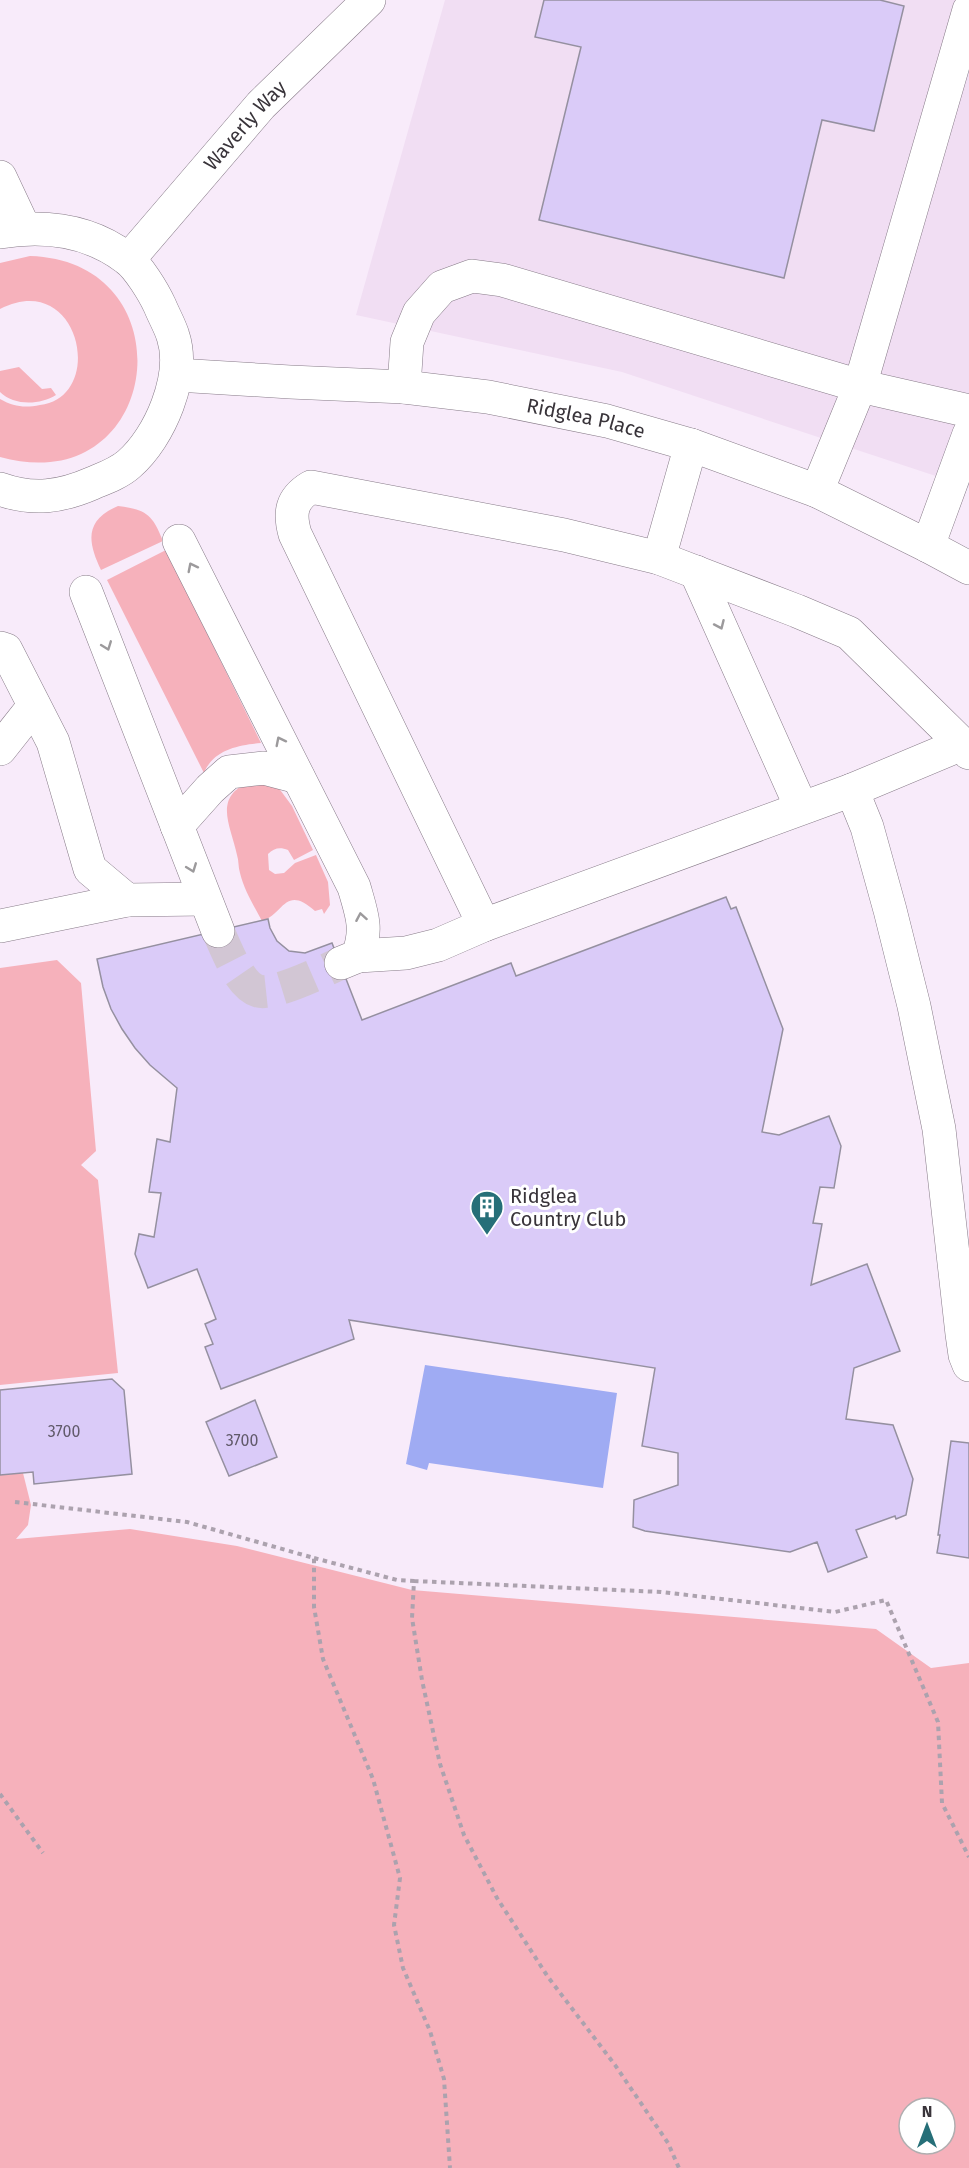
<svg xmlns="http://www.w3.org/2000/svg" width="969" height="2168" font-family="'Fira Sans',sans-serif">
	<rect width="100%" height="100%" fill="#f8ebfa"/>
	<path fill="#f1def3" d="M 445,0 L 969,0 L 969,487 L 622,372 L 356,315 Z"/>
	<path fill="#f6b1bb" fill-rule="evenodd" d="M 30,256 C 191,261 163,502 0,457 L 0,399 C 14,407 25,408 40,405 C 107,397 80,268 0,309 L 0,263 Z
		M 19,367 L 42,389 L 51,388 L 56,395 C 40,405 14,406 0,392 L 0,371 Z
		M 118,506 C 147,510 152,514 163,541 L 101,570 C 87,541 85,520 118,506 Z
		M 166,550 L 261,743 C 238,745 213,750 204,773 L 107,580 Z
		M 250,782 L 278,787 L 292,806 L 313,850 L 294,860 L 288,850 C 280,847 274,848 268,854 L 269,870 L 275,874 L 284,873 L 295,863 L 316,855 L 328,882 L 330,905 L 324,914 L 322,909 L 315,911 C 285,884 284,914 262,921 C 254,906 244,890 240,873 C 238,867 239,861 237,855 C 231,826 212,797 250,782 Z
		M 57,960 L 81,983 L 96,1151 L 81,1165 L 98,1180 L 118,1373 L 0,1385 L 0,968 Z
		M 23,1473 L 31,1505 L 28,1525 L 16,1539 L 130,1529 L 237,1546 L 412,1590 L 876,1629 L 931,1668 L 969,1663 L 969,2168 L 0,2168 L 0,1475 ZM 909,2108 L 945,2108 L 945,2144 L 909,2144 Z"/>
	<path fill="#9fabf3" d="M 425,1365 L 617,1393 L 603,1488 L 429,1463 L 427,1470 L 406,1464 Z"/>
	<path fill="#dacbf8" stroke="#9590a0" stroke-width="1.5" d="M 544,0 L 880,0 L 904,6 L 874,131 L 822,120 L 784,278 L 539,220 L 581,47 L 535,37 Z
		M 726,897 L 731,909 L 736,907 L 783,1029 L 762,1132 L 779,1135 L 829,1116 L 841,1146 L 834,1188 L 820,1187 L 813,1223 L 822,1224 L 811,1285 L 867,1264 L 900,1351 L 854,1368 L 846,1419 L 893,1425 L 913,1479 L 906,1515 L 896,1519 L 895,1516 L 856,1530 L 867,1557 L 828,1572 L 817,1542 L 790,1552 L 645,1531 L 633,1527 L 634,1500 L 678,1485 L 678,1453 L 642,1446 L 655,1368 L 349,1320 L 354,1339 L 221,1389 L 205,1347 L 213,1344 L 205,1324 L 216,1319 L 197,1269 L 148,1288 L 135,1254 L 139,1234 L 154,1237 L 161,1193 L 149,1192 L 157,1139 L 170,1142 L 177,1088 L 150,1065 L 135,1048 L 122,1029 L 111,1009 L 103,987 L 97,959 L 268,919 L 270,928 L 277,941 L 289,951 L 305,953 L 332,943 L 362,1020 L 511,963 L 516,976 Z
		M 112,1379 L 124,1390 L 132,1474 L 34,1484 L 33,1472 L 0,1475 L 0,1390 Z
		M 255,1400 L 277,1457 L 229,1476 L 206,1422 Z
		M 951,1441 L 969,1443 L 969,1558 L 937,1553 L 940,1535 L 938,1535 Z"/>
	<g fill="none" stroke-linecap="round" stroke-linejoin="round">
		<path stroke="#d2c6d4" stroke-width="33" stroke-dasharray="33 16" stroke-linecap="butt" d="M 218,931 C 226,948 239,985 258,991 C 273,996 326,970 341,963"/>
		<g stroke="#877b88" stroke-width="34">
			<g id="minor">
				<path d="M 0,177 L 24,228"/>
				<path d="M 0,232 C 44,225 89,230 126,258 C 138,266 154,293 160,306 C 164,316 170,326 173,336 C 186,376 160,437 129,464 C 119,473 105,478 93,483 C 61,497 33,501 0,489"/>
				<path id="s1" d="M 129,259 L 261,105 L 369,0"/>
				<path id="s2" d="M 177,375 L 290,382 L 404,387 L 488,397 L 607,421 L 691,445 L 817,491 L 928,546 L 969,568"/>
				<path d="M 404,387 L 407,342 L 419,313 L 442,287 L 472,276 L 502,280 L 860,386 L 969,10"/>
				<path d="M 817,491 L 860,386 L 969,411"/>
				<path d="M 179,541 L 354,887 C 362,915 368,928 358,956 L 341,963"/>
				<path d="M 928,546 L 969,434"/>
				<path d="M 659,558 L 691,445"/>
				<path d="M 696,572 L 801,807"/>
				<path d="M 86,592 L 218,931"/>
				<path d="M 0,648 L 6,650 L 53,742 L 90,869 L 127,900 L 204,899"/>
				<path d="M 0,749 L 34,706"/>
				<path d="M 852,790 L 962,744"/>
				<path d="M 177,826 L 210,789 L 229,772 L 264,768 L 298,777"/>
				<path d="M 484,925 L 295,534 C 289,513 291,499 311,487 L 564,535 L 659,558 L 797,611 L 849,633 L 962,744 L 969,753"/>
				<path d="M 0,926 L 127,900"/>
				<path d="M 358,956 L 406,953 L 438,945 L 484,925 L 852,790 L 867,827 L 890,910 L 914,1006 L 939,1129 L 962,1334 L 965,1355 L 969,1365"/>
			</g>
		</g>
		<path stroke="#aca2ae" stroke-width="4" stroke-dasharray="4.5 4.5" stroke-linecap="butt" d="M 15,1502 L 187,1522 L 314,1558 L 314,1607 L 323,1659 L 373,1779 L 400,1878 L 394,1925 L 403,1968 L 430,2031 L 444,2079 L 450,2168
			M 314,1558 L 397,1580 L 414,1581 L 412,1618 L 422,1680 L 440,1764 L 464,1835 L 497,1898 L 548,1977 L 615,2065 L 668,2143 L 679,2168
			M 414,1581 L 661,1592 L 835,1612 L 886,1600 L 938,1722 L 942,1803 L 969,1857
			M 0,1794 L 43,1853"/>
		<use href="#minor" stroke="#fff" stroke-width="33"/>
	</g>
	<defs><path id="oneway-chevron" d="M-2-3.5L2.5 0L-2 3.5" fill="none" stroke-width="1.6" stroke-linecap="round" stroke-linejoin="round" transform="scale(1.5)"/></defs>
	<g stroke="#9c9a9c">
		<use href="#oneway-chevron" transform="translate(192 567) rotate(-117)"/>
		<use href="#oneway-chevron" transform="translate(720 625) rotate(66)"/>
		<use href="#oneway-chevron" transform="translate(107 646) rotate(69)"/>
		<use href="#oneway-chevron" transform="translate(280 741) rotate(-117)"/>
		<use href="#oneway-chevron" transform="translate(192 868) rotate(69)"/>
		<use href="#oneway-chevron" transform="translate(361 917) rotate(-100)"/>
	</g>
	<defs>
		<g id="building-pin" transform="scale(1.725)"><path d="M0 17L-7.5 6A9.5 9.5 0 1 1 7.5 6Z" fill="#266f78" stroke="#fff"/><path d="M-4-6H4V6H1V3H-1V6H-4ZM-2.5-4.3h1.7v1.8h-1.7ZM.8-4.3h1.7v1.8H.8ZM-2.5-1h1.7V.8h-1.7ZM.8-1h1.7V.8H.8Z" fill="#fff"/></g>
	</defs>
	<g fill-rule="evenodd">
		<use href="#building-pin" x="487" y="1207"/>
	</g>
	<g text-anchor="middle" stroke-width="6" stroke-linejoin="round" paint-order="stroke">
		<g font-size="16" fill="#615a6a">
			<text x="64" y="1437">3700</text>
			<text x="242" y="1446">3700</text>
		</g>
		<g font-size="20" fill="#39343a" stroke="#fff">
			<text dy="7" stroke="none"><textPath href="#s1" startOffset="177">Waverly Way</textPath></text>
			<text dy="7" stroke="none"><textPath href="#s2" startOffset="412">Ridglea Place</textPath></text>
		</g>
		<g font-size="20" fill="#39343a" stroke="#fff" text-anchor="start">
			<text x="510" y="1203">Ridglea<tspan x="510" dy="23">Country Club</tspan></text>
		</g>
	</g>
	<g transform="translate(927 2126)"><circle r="28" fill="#ffffff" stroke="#b0aeb0" stroke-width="1.5"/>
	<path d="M0-4.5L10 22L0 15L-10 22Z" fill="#266f78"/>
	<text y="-9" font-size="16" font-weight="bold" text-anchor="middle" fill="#39343a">N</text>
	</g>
</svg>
